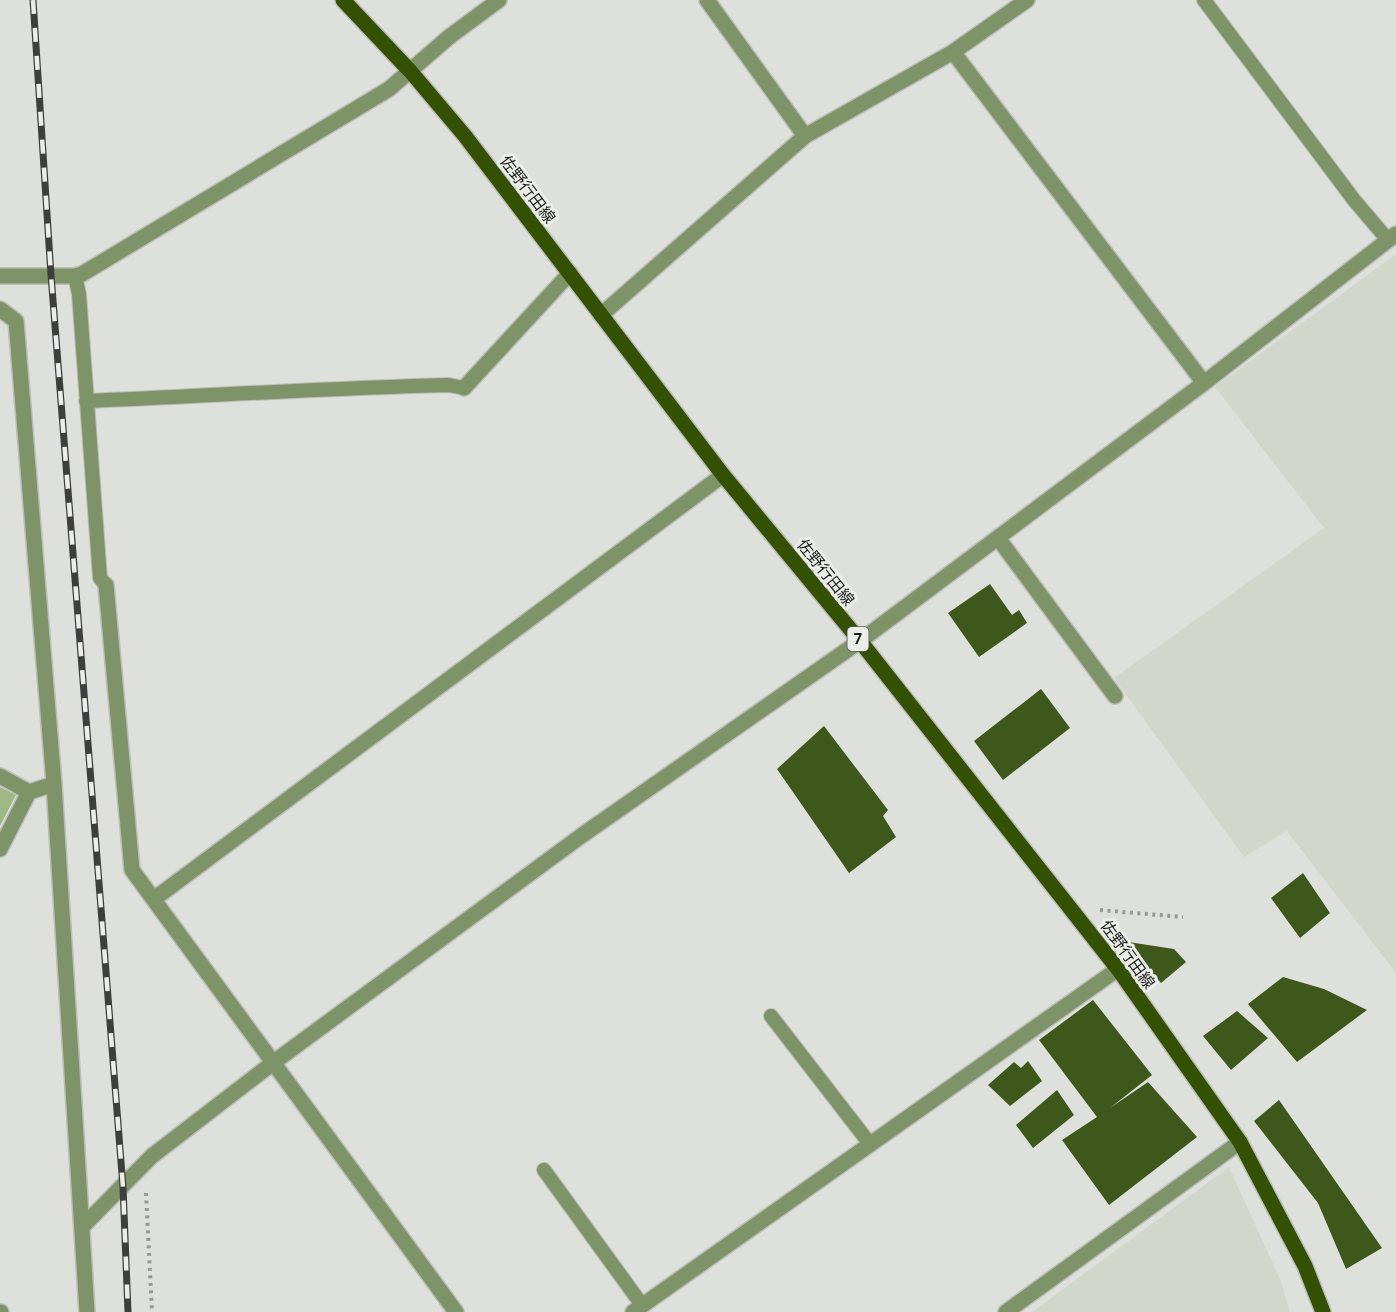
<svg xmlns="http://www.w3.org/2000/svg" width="1396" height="1312" font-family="Figtree,'Noto Sans JP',sans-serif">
	<rect width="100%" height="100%" fill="#dee1db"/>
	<path fill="#d1d8cb" d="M 1396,254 L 1396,973 L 1287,831 L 1244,857 L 1114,678 L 1324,528 L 1215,387 Z
		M 1229,1167 L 1280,1279 L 1290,1312 L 1032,1312 Z"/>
	<path fill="#9fb884" d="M 0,787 L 16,795 L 0,826 Z"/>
	<path fill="#3e571b" d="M 990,584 L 1012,615 L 1019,610 L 1027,623 L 979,657 L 948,613 Z
		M 1041,689 L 1070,728 L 1003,780 L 974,741 Z
		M 824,726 L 888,810 L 883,816 L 896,837 L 849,873 L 777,769 Z
		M 1303,873 L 1330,913 L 1300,938 L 1271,898 Z
		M 1122,941 L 1174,949 L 1186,962 L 1161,983 Z
		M 1283,977 L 1324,989 L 1367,1010 L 1297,1062 L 1248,1004 Z
		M 1093,1000 L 1152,1075 L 1110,1108 L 1148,1082 L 1197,1137 L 1109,1205 L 1062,1140 L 1097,1117 L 1039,1040 Z
		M 1237,1011 L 1268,1038 L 1231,1070 L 1203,1036 Z
		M 1028,1061 L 1042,1081 L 1010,1106 L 988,1085 L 1014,1062 L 1021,1068 Z
		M 1057,1090 L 1074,1115 L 1033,1148 L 1016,1125 Z
		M 1279,1100 L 1382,1248 L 1346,1269 L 1318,1203 L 1254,1121 Z"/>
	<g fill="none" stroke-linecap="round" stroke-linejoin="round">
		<g stroke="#bbbeb8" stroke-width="16">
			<path id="service" d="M 1204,0 L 1354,200 L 1388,240
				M 75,276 L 79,294 L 100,578 L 106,585
				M 86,401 C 207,396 328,388 449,385 L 464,388
				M 771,1016 L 870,1144
				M 544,1170 L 642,1305"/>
		</g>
		<g stroke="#bbbeb8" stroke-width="18">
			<path id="minor" d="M 707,0 L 805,136
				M 953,52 L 1204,383
				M 0,276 L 75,276 L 82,274 L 389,89 L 449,37 L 499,0
				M 0,309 L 16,321 L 54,784 L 29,792
				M 601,315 L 805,136 L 953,52 L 1027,0
				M 464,388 L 570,273
				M 998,538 L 1115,696
				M 106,585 L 132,870 L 456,1312
				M 0,776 L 29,792 L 0,849
				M 54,784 L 87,1312
				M 154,899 L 723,475
				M 82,1227 L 152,1156 L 274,1062 L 581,836 L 860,641 L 1204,383 L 1396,234
				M 0,1312 L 1,1312
				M 633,1312 L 1118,969
				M 1006,1312 L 1240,1142"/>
		</g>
		<g stroke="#bbbeb8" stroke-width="18">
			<path id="primary" d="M 343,0 L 411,72 L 465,136 L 723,475 L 860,641 L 1118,969 L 1240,1142 L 1305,1266 L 1323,1312"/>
		</g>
		<path stroke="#979995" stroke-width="4" stroke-dasharray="3 4.5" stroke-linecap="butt" d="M 1100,910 L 1183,917
			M 146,1193 L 152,1312"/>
		<use href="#service" stroke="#7e9367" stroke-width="14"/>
		<use href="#minor" stroke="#7e9367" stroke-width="15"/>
		<use href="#primary" stroke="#345003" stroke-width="15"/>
		<g stroke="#3d3f3c" stroke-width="7">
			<path id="rail" d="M 33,0 L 51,275 L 123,1187 L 128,1312"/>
		</g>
		<use href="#rail" stroke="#ebeee8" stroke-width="4.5" stroke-dasharray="14" stroke-linecap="butt"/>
	</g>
	<g text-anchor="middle" stroke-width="6" stroke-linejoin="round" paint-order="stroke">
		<rect fill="#ebeee8" stroke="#5a5c58" stroke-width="1.5" x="847.5" y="627" width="21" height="24" rx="4.5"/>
		<g font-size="15" font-weight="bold" fill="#1c1d1b">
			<text x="858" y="644">7</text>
		</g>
		<g font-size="16" fill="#1c1d1b" stroke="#ebeee8">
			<text transform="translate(528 189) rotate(53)" y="6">佐野行田線</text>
			<text transform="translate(826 572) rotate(51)" y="6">佐野行田線</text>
			<text transform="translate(1128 954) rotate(54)" y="6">佐野行田線</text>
		</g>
	</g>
</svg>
